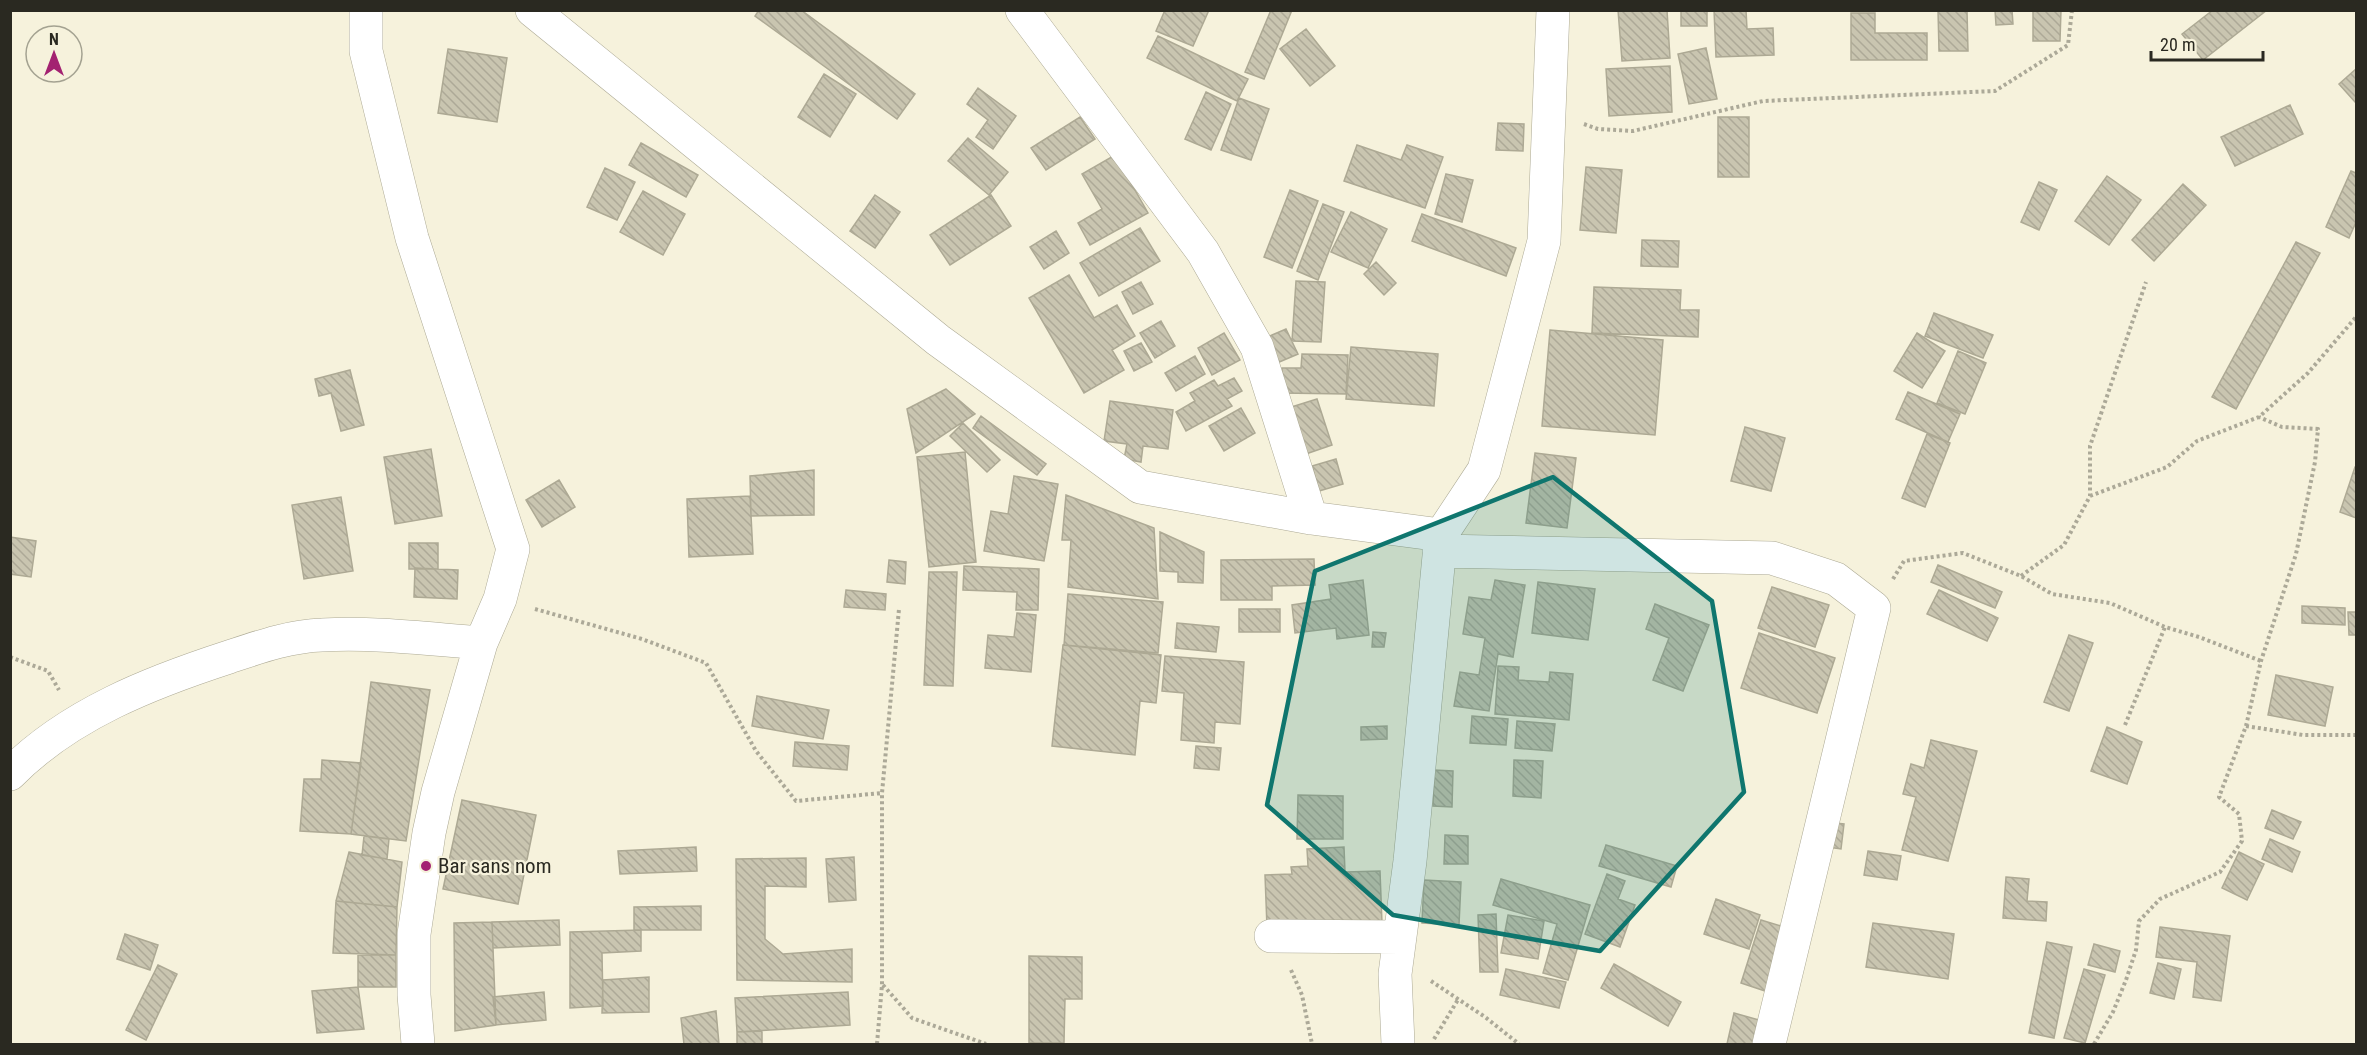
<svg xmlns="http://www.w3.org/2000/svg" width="2367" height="1055" font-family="'Roboto Condensed',sans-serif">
	<defs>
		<pattern id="building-back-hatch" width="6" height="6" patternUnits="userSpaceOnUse" patternTransform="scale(1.5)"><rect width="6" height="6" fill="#c9c5b0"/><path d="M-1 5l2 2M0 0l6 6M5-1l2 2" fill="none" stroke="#ada997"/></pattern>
	</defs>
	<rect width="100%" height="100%" fill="#f6f2dc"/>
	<path fill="url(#building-back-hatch)" stroke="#ada994" stroke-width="1.5" d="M 759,10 L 801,10 L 915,94 L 897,119 L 755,16 Z
		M 1165,10 L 1209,10 L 1193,46 L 1156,31 Z
		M 1271,10 L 1292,10 L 1264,79 L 1245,72 Z
		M 1618,10 L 1667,10 L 1670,58 L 1622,61 Z
		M 1681,10 L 1707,10 L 1707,26 L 1681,26 Z
		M 1714,10 L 1746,10 L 1747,29 L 1773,28 L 1774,55 L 1716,57 Z
		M 1938,10 L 1967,10 L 1968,51 L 1939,51 Z
		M 1995,10 L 2012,10 L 2013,24 L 1996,25 Z
		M 2033,10 L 2061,10 L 2060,41 L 2033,41 Z
		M 2213,10 L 2267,10 L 2203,60 L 2182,34 Z
		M 1851,13 L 1875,13 L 1875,33 L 1927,33 L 1927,60 L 1851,60 Z
		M 1306,29 L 1335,66 L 1310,86 L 1280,49 Z
		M 1158,36 L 1248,79 L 1237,101 L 1147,58 Z
		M 1706,48 L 1717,99 L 1689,104 L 1678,54 Z
		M 448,49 L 507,58 L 497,122 L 438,113 Z
		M 1670,66 L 1672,112 L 1609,116 L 1606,69 Z
		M 2356,69 L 2356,101 L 2355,102 L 2339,84 Z
		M 824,74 L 856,94 L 830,137 L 798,117 Z
		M 978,88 L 1016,116 L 993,149 L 976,137 L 988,120 L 967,104 Z
		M 1206,92 L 1231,104 L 1211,150 L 1185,139 Z
		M 1239,98 L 1269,109 L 1251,160 L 1221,150 Z
		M 2290,105 L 2303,134 L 2235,166 L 2221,137 Z
		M 1080,117 L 1095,139 L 1046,170 L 1031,148 Z
		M 1718,117 L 1749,117 L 1749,177 L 1718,177 Z
		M 1498,123 L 1524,124 L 1523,151 L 1496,150 Z
		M 968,138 L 1008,172 L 989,195 L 948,161 Z
		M 641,143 L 698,175 L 686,197 L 629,165 Z
		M 1357,145 L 1401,160 L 1407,145 L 1443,157 L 1425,208 L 1344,181 Z
		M 1115,155 L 1148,213 L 1090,245 L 1078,223 L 1102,209 L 1082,174 Z
		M 1586,167 L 1622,170 L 1616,233 L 1580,230 Z
		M 605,168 L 635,182 L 617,220 L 587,207 Z
		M 2351,171 L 2356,173 L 2356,222 L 2349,238 L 2326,227 Z
		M 1446,174 L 1473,180 L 1462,222 L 1435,214 Z
		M 2107,176 L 2141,200 L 2109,245 L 2075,221 Z
		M 2039,182 L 2057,190 L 2039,230 L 2021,222 Z
		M 2183,184 L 2206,205 L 2154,261 L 2132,240 Z
		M 1290,190 L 1318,201 L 1292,268 L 1264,257 Z
		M 643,191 L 685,214 L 663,255 L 620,232 Z
		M 875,195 L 900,212 L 875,248 L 850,231 Z
		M 991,195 L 1011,226 L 950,265 L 930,235 Z
		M 1323,204 L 1344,212 L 1318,280 L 1297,271 Z
		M 1351,212 L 1387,229 L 1368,268 L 1331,252 Z
		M 1422,214 L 1516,248 L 1506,276 L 1412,241 Z
		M 1140,228 L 1160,261 L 1099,296 L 1080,263 Z
		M 1056,231 L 1069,253 L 1044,269 L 1030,247 Z
		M 1642,240 L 1679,241 L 1678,267 L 1641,266 Z
		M 2296,242 L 2320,253 L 2236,409 L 2212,397 Z
		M 1376,262 L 1396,283 L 1384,295 L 1364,274 Z
		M 1069,275 L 1094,318 L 1117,305 L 1135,336 L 1112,350 L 1124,370 L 1084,393 L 1029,298 Z
		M 1296,281 L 1325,282 L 1321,342 L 1292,341 Z
		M 1141,282 L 1153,304 L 1133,314 L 1122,292 Z
		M 1594,287 L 1681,290 L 1680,310 L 1699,310 L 1698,337 L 1592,333 Z
		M 1934,313 L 1993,335 L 1983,358 L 1925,336 Z
		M 1161,321 L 1175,346 L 1155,358 L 1140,333 Z
		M 1286,329 L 1298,354 L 1277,363 L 1265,338 Z
		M 1550,330 L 1663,340 L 1655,435 L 1542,426 Z
		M 1224,333 L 1240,360 L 1212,375 L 1198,348 Z
		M 1917,333 L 1945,351 L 1922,388 L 1894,371 Z
		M 1141,343 L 1152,362 L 1134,371 L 1124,351 Z
		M 1351,347 L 1438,354 L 1434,406 L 1346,399 Z
		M 1958,351 L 1986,363 L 1965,414 L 1937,403 Z
		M 1302,354 L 1348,355 L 1346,394 L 1281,393 L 1282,368 L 1301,368 Z
		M 1195,356 L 1205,374 L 1176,391 L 1165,373 Z
		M 350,370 L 364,425 L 341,431 L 331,393 L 319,396 L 315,379 Z
		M 1234,378 L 1242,391 L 1227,399 L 1232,406 L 1186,431 L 1176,412 L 1195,401 L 1190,393 L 1214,380 L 1218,386 Z
		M 946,389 L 975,414 L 916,453 L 907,409 Z
		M 1908,392 L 1960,414 L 1948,442 L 1896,419 Z
		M 1317,399 L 1332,445 L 1300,456 L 1285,409 Z
		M 1110,401 L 1173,410 L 1168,449 L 1143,446 L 1141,462 L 1124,459 L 1127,444 L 1104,441 Z
		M 1241,408 L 1255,433 L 1224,451 L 1209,426 Z
		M 981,416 L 1046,464 L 1037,475 L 973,428 Z
		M 963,423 L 1000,460 L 987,472 L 950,436 Z
		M 1745,427 L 1785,438 L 1771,491 L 1731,481 Z
		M 1927,434 L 1950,443 L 1925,507 L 1902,498 Z
		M 431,449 L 442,516 L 395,524 L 384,457 Z
		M 965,452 L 976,562 L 929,567 L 917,457 Z
		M 1535,453 L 1576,458 L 1567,528 L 1526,523 Z
		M 1336,459 L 1343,484 L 1319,491 L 1312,466 Z
		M 2355,467 L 2356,467 L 2356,518 L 2340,512 Z
		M 814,470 L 814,515 L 751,516 L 750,476 Z
		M 1014,476 L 1058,484 L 1044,561 L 984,551 L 991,511 L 1008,514 Z
		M 559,480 L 575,507 L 542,527 L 526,500 Z
		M 1066,495 L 1154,528 L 1158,599 L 1068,587 L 1071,540 L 1062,540 Z
		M 750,496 L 753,554 L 689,557 L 687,499 Z
		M 341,497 L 353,571 L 304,579 L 292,505 Z
		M 1160,532 L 1204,552 L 1203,583 L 1178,582 L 1178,572 L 1160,571 Z
		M 10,537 L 36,541 L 31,577 L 10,574 Z
		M 409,543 L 438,543 L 438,569 L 409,569 Z
		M 1314,559 L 1315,585 L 1272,586 L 1272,600 L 1221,600 L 1221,560 Z
		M 889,560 L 906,562 L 905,584 L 887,582 Z
		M 1938,565 L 2002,592 L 1995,608 L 1931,582 Z
		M 964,566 L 1039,569 L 1038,610 L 1016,610 L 1017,592 L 963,590 Z
		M 415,568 L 458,570 L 457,599 L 414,597 Z
		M 929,572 L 957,572 L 953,686 L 924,685 Z
		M 1363,580 L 1369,635 L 1337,639 L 1336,628 L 1295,633 L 1292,605 L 1331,599 L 1329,585 Z
		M 1495,580 L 1525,585 L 1513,657 L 1498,654 L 1489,711 L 1454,706 L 1460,672 L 1479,675 L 1485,638 L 1463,634 L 1469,597 L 1491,600 Z
		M 1538,582 L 1595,589 L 1588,640 L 1532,633 Z
		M 1772,587 L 1829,605 L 1815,647 L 1758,628 Z
		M 846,590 L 886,594 L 885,610 L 844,607 Z
		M 1939,590 L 1998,618 L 1987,641 L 1927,614 Z
		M 1068,594 L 1163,602 L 1158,653 L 1064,645 Z
		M 1655,604 L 1709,625 L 1683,691 L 1653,680 L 1669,638 L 1646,629 Z
		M 2302,606 L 2345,608 L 2345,625 L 2302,623 Z
		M 1239,609 L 1280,609 L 1280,632 L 1239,632 Z
		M 2348,612 L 2356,612 L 2356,635 L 2349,635 Z
		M 1017,613 L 1036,615 L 1031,672 L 985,668 L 988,635 L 1014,637 Z
		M 1177,623 L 1219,627 L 1216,652 L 1175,648 Z
		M 1373,632 L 1386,633 L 1384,647 L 1372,647 Z
		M 1759,633 L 1835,658 L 1817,713 L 1741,688 Z
		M 2069,635 L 2093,643 L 2069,711 L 2044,702 Z
		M 1063,645 L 1161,655 L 1156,703 L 1140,701 L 1135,755 L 1052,746 Z
		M 1165,656 L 1244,662 L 1240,724 L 1215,722 L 1214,743 L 1181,740 L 1184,693 L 1162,691 Z
		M 1498,666 L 1519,667 L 1518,680 L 1549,682 L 1550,672 L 1573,674 L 1569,720 L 1495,714 Z
		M 2276,675 L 2333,687 L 2325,726 L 2268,715 Z
		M 371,682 L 430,690 L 406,841 L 351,834 Z
		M 757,696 L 829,710 L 823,739 L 752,726 Z
		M 1472,716 L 1508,719 L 1506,745 L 1470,743 Z
		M 1517,721 L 1555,724 L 1552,751 L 1515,748 Z
		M 1387,726 L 1387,739 L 1361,740 L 1361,727 Z
		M 2107,727 L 2142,742 L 2127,784 L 2091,771 Z
		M 1931,740 L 1977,751 L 1948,861 L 1902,850 L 1916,797 L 1903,794 L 1911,764 L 1924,768 Z
		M 795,742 L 849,746 L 847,770 L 793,766 Z
		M 1196,746 L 1221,748 L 1219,770 L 1194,768 Z
		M 322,760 L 361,763 L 351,834 L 300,831 L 304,779 L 321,779 Z
		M 1514,760 L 1543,761 L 1541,798 L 1513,796 Z
		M 1434,770 L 1453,771 L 1452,807 L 1433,806 Z
		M 1298,795 L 1343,796 L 1343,839 L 1297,839 Z
		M 462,800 L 536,815 L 518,904 L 443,889 Z
		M 2272,810 L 2301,822 L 2293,839 L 2265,828 Z
		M 1825,822 L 1844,824 L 1841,849 L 1821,846 Z
		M 1445,835 L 1468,836 L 1468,864 L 1444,864 Z
		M 364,836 L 389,839 L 387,859 L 362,855 Z
		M 2270,839 L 2300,852 L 2292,872 L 2262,859 Z
		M 1606,845 L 1677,866 L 1671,887 L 1599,866 Z
		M 696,847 L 697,871 L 620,874 L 618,851 Z
		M 1344,847 L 1345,872 L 1380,871 L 1382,923 L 1267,927 L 1265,875 L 1292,874 L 1291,867 L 1308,866 L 1307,849 Z
		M 1868,851 L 1901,856 L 1897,880 L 1864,875 Z
		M 349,852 L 402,862 L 397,907 L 336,901 Z
		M 2239,852 L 2264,864 L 2247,900 L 2222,888 Z
		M 854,857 L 856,900 L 829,902 L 826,859 Z
		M 806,858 L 806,887 L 765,886 L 765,939 L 783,954 L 852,949 L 852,982 L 737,980 L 736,859 Z
		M 1607,874 L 1625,881 L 1618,899 L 1635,905 L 1620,947 L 1585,934 Z
		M 2006,877 L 2029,879 L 2027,901 L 2047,902 L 2046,921 L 2003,918 Z
		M 1501,879 L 1590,905 L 1568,980 L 1543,973 L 1557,924 L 1493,905 Z
		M 1424,880 L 1461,882 L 1459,925 L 1422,923 Z
		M 1716,899 L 1760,915 L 1749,949 L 1704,934 Z
		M 336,901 L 397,907 L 396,955 L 333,953 Z
		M 701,906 L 701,930 L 634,930 L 634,907 Z
		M 1496,914 L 1498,972 L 1480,972 L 1478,915 Z
		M 1508,915 L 1544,921 L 1538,959 L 1501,953 Z
		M 559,920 L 560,945 L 493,948 L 492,922 Z
		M 1761,920 L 1791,929 L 1771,993 L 1741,983 Z
		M 492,922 L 496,1025 L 455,1031 L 454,923 Z
		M 1873,923 L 1954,934 L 1948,979 L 1866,967 Z
		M 2160,927 L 2230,936 L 2221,1001 L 2193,997 L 2197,962 L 2156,957 Z
		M 641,930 L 641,951 L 602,953 L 603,1006 L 570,1008 L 570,932 Z
		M 125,934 L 158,945 L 150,970 L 117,959 Z
		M 2047,942 L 2072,947 L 2054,1038 L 2029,1033 Z
		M 2094,944 L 2120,951 L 2115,972 L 2088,965 Z
		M 358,955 L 396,955 L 396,987 L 358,987 Z
		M 1029,956 L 1082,957 L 1082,999 L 1065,999 L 1064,1043 L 1029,1043 Z
		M 2158,963 L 2181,969 L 2174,999 L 2150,993 Z
		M 1614,964 L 1681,1002 L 1668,1026 L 1601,988 Z
		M 158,965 L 177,974 L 146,1040 L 126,1030 Z
		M 1506,969 L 1566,982 L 1559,1008 L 1500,995 Z
		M 2084,969 L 2105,975 L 2085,1043 L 2064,1038 Z
		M 649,977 L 649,1012 L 602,1013 L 603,980 Z
		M 358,987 L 364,1029 L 317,1033 L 312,991 Z
		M 544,992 L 546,1020 L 496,1025 L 493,997 Z
		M 848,992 L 850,1025 L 737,1032 L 735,998 Z
		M 716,1011 L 719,1044 L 684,1044 L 681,1018 Z
		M 1734,1013 L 1759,1020 L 1753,1044 L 1727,1044 Z
		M 762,1031 L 762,1044 L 737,1044 L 737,1032 Z"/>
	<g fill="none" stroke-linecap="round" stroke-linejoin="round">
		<g stroke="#aca994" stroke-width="34">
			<path id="minor" d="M 366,10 L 366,51 L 412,238 L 513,549 L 500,599 L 481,643 L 438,792 L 429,833 L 414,934 L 414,995 L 418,1044
				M 532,10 L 938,340 L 1140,487 L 1311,518 L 1441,535 L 1484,470 L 1544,241 L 1553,10
				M 1022,10 L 1203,252 L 1257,347 L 1311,518
				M 1439,551 L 1772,558 L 1836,579 L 1874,608 L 1769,1044
				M 10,774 C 69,714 152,682 229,657 C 259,647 290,636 322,635 C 375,632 428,639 481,643
				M 1271,936 L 1400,937
				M 1398,1044 L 1395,974 L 1410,861 L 1441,535"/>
		</g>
		<path stroke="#aca998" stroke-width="4" stroke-dasharray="3 3" stroke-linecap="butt" d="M 1584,124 L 1598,129 L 1633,131 L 1763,101 L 1995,91 L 2068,45 L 2072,10
			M 2090,496 L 2167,467 L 2197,441 L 2259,417 L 2308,373 L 2356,317
			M 2021,576 L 2064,545 L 2090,496 L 2090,446 L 2146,282
			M 1893,579 L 1904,561 L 1963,553 L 2021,576 L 2052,594 L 2110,603 L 2165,627 L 2199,637 L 2261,661
			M 535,609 L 642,639 L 706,663 L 756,751 L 796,801 L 882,793
			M 10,657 L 48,671 L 59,690
			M 2125,725 L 2165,627
			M 2246,726 L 2303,735 L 2356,735
			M 1291,970 L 1302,995 L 1312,1044
			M 1431,981 L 1485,1017 L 1519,1044
			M 883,985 L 912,1018 L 986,1044
			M 1434,1039 L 1459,998
			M 877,1044 L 882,985 L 882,793 L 899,609
			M 2094,1044 L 2113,1012 L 2126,980 L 2136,950 L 2139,921 L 2160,899 L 2220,872 L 2242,841 L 2239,814 L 2219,797 L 2246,726 L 2261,661 L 2296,554 L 2315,462 L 2318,429 L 2282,427 L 2259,417"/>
		<use href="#minor" stroke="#fff" stroke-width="33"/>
	</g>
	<path fill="#0f766e" fill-opacity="0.2" stroke="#0f766e" stroke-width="4.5" stroke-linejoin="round" d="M 1553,477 L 1712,601 L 1744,792 L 1600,951 L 1393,915 L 1267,805 L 1315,571 Z"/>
	<circle fill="#a32271" stroke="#f6f2dc" stroke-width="2" cx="426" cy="866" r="6"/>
	<g text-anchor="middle" stroke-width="4.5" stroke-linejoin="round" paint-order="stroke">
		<g font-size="21" fill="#2a2921" stroke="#f6f2dc" text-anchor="start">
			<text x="438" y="873">Bar sans nom</text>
		</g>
	</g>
	<rect width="2367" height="1055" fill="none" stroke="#2a2921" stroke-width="24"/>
	<g transform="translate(54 54)"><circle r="28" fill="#f6f2dc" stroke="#a4a291" stroke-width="1.5"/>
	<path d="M0-4.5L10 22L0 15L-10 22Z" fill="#a32271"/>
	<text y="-9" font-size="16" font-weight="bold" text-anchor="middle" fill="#2a2921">N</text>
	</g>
	<path d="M2151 51v9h112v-9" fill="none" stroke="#2a2921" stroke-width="3"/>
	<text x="2160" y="51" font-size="18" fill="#2a2921" stroke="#f6f2dc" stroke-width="4.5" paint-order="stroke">20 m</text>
</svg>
